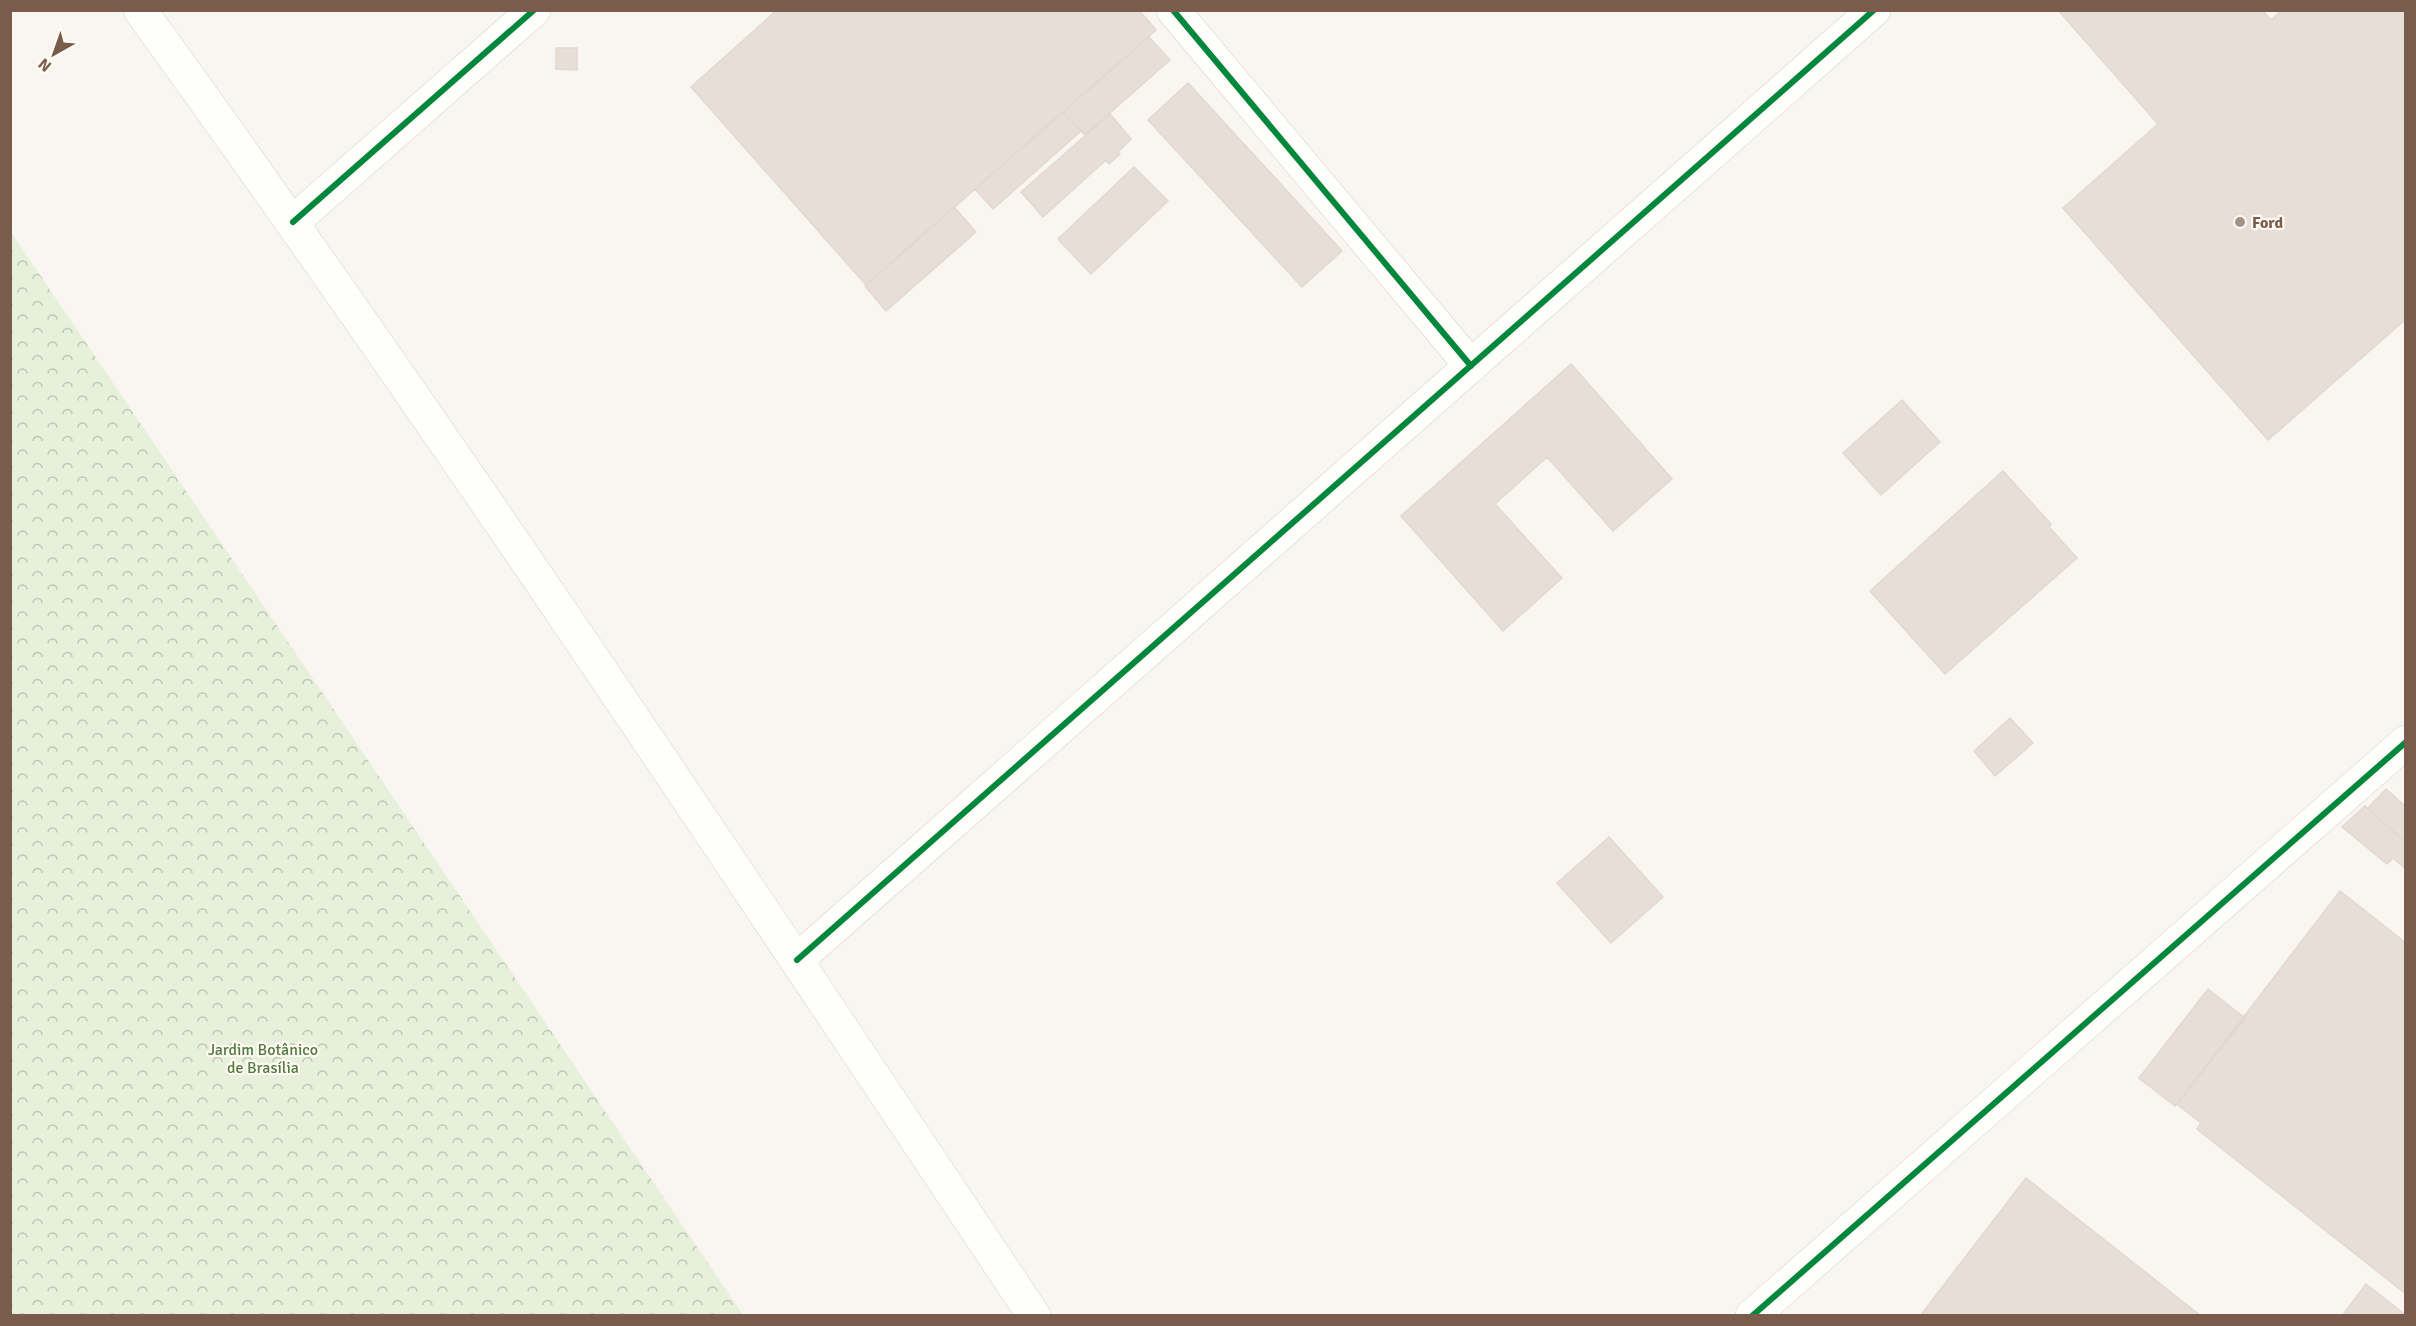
<svg xmlns="http://www.w3.org/2000/svg" width="2416" height="1326" font-family="Signika,sans-serif">
	<defs>
		<pattern id="forest-crowns" width="20" height="18" patternUnits="userSpaceOnUse" patternTransform="scale(1.5)"><rect width="20" height="18" fill="#e7f0db"/><path d="M2 6a3 3 0 1 1 6 0M12 15a3 3 0 1 1 6 0" fill="none" stroke="#c0c6b4"/></pattern>
	</defs>
	<rect width="100%" height="100%" fill="#f9f5f0"/>
	<path fill="url(#forest-crowns)" d="M 10,232 L 11,232 L 743,1315 L 11,1315 Z"/>
	<path fill="#e6ded7" stroke="#e2d8d2" stroke-width="1.5" d="M 777,10 L 1139,10 L 1156,30 L 866,285 L 691,87 Z
		M 777,10 L 1139,10 L 1156,30 L 866,285 L 691,87 Z
		M 2058,10 L 2262,10 L 2271,20 L 2282,10 L 2406,10 L 2406,319 L 2268,440 L 2063,208 L 2158,124 Z
		M 1149,37 L 1170,60 L 1085,135 L 1063,112 Z
		M 1149,37 L 1170,60 L 1085,135 L 1063,112 Z
		M 556,48 L 577,48 L 577,70 L 556,69 Z
		M 556,48 L 577,48 L 577,70 L 556,69 Z
		M 1188,83 L 1342,251 L 1302,287 L 1148,120 Z
		M 1188,83 L 1342,251 L 1302,287 L 1148,120 Z
		M 1063,112 L 1081,131 L 993,209 L 975,189 Z
		M 1063,112 L 1081,131 L 993,209 L 975,189 Z
		M 1110,114 L 1131,139 L 1118,152 L 1120,154 L 1109,164 L 1106,160 L 1043,217 L 1021,192 Z
		M 1110,114 L 1131,139 L 1118,152 L 1120,154 L 1109,164 L 1106,160 L 1043,217 L 1021,192 Z
		M 1134,167 L 1168,201 L 1091,274 L 1058,239 Z
		M 1134,167 L 1168,201 L 1091,274 L 1058,239 Z
		M 954,207 L 976,232 L 886,311 L 865,286 Z
		M 954,207 L 976,232 L 886,311 L 865,286 Z
		M 1571,364 L 1672,479 L 1613,531 L 1547,457 L 1495,504 L 1562,578 L 1503,631 L 1401,516 Z
		M 1902,400 L 1940,442 L 1881,495 L 1843,453 Z
		M 2003,471 L 2051,524 L 2049,527 L 2077,558 L 1945,674 L 1870,591 Z
		M 2010,718 L 2033,743 L 1995,776 L 1974,751 Z
		M 2386,789 L 2406,807 L 2406,843 L 2368,808 Z
		M 2365,806 L 2406,843 L 2406,869 L 2393,858 L 2387,864 L 2342,827 Z
		M 1609,837 L 1663,897 L 1611,943 L 1557,883 Z
		M 2340,891 L 2406,943 L 2406,1294 L 2197,1129 L 2201,1123 L 2177,1104 Z
		M 2208,989 L 2245,1018 L 2175,1106 L 2139,1078 Z
		M 2026,1178 L 2045,1193 L 2201,1316 L 1920,1316 Z
		M 2366,1284 L 2406,1315 L 2406,1316 L 2342,1316 Z"/>
	<g fill="none" stroke-linecap="round" stroke-linejoin="round">
		<g stroke="#d7d1cb" stroke-width="34">
			<path id="street" d="M 1173,10 L 1471,366
				M 293,222 L 534,10
				M 797,960 L 1874,10"/>
		</g>
		<g stroke="#d9d2cb" stroke-width="34">
			<path id="secondary" d="M 140,10 C 449,437 741,877 1034,1316
				M 1752,1316 L 2406,742"/>
		</g>
		<use href="#street" stroke="#fefefd" stroke-width="33"/>
		<use href="#secondary" stroke="#fefefd" stroke-width="33"/>
		<g stroke="#fffaf3" stroke-width="10">
			<path id="cycleway" d="M 1173,10 L 1471,366
				M 293,222 L 534,10
				M 797,960 L 1874,10
				M 1752,1316 L 2406,742"/>
		</g>
		<use href="#cycleway" stroke="#00873e" stroke-width="6"/>
	</g>
	<circle fill="#a69286" stroke="#fffaf3" stroke-width="2" cx="2240" cy="222" r="6"/>
	<g text-anchor="middle" stroke-width="4.5" stroke-linejoin="round" paint-order="stroke">
		<g font-size="16" font-weight="bold" fill="#7a5c4d" stroke="#fffaf3" text-anchor="start">
			<text x="2252" y="228">Ford</text>
		</g>
		<g font-size="16" fill="#537a41" stroke="#fffaf3">
			<text x="263" y="1055">Jardim Botânico<tspan x="263" dy="18">de Brasília</tspan></text>
		</g>
	</g>
	<rect width="2416" height="1326" fill="none" stroke="#7a5c4d" stroke-width="24"/>
	<g transform="translate(54 54) rotate(220)" stroke="#fffaf3" stroke-width="4.5" paint-order="stroke">
	<path d="M0-4.5L10 22L0 15L-10 22Z" fill="#7a5c4d"/>
	<text y="-9" font-size="16" font-weight="bold" text-anchor="middle" fill="#7a5c4d">N</text>
	</g>
</svg>
